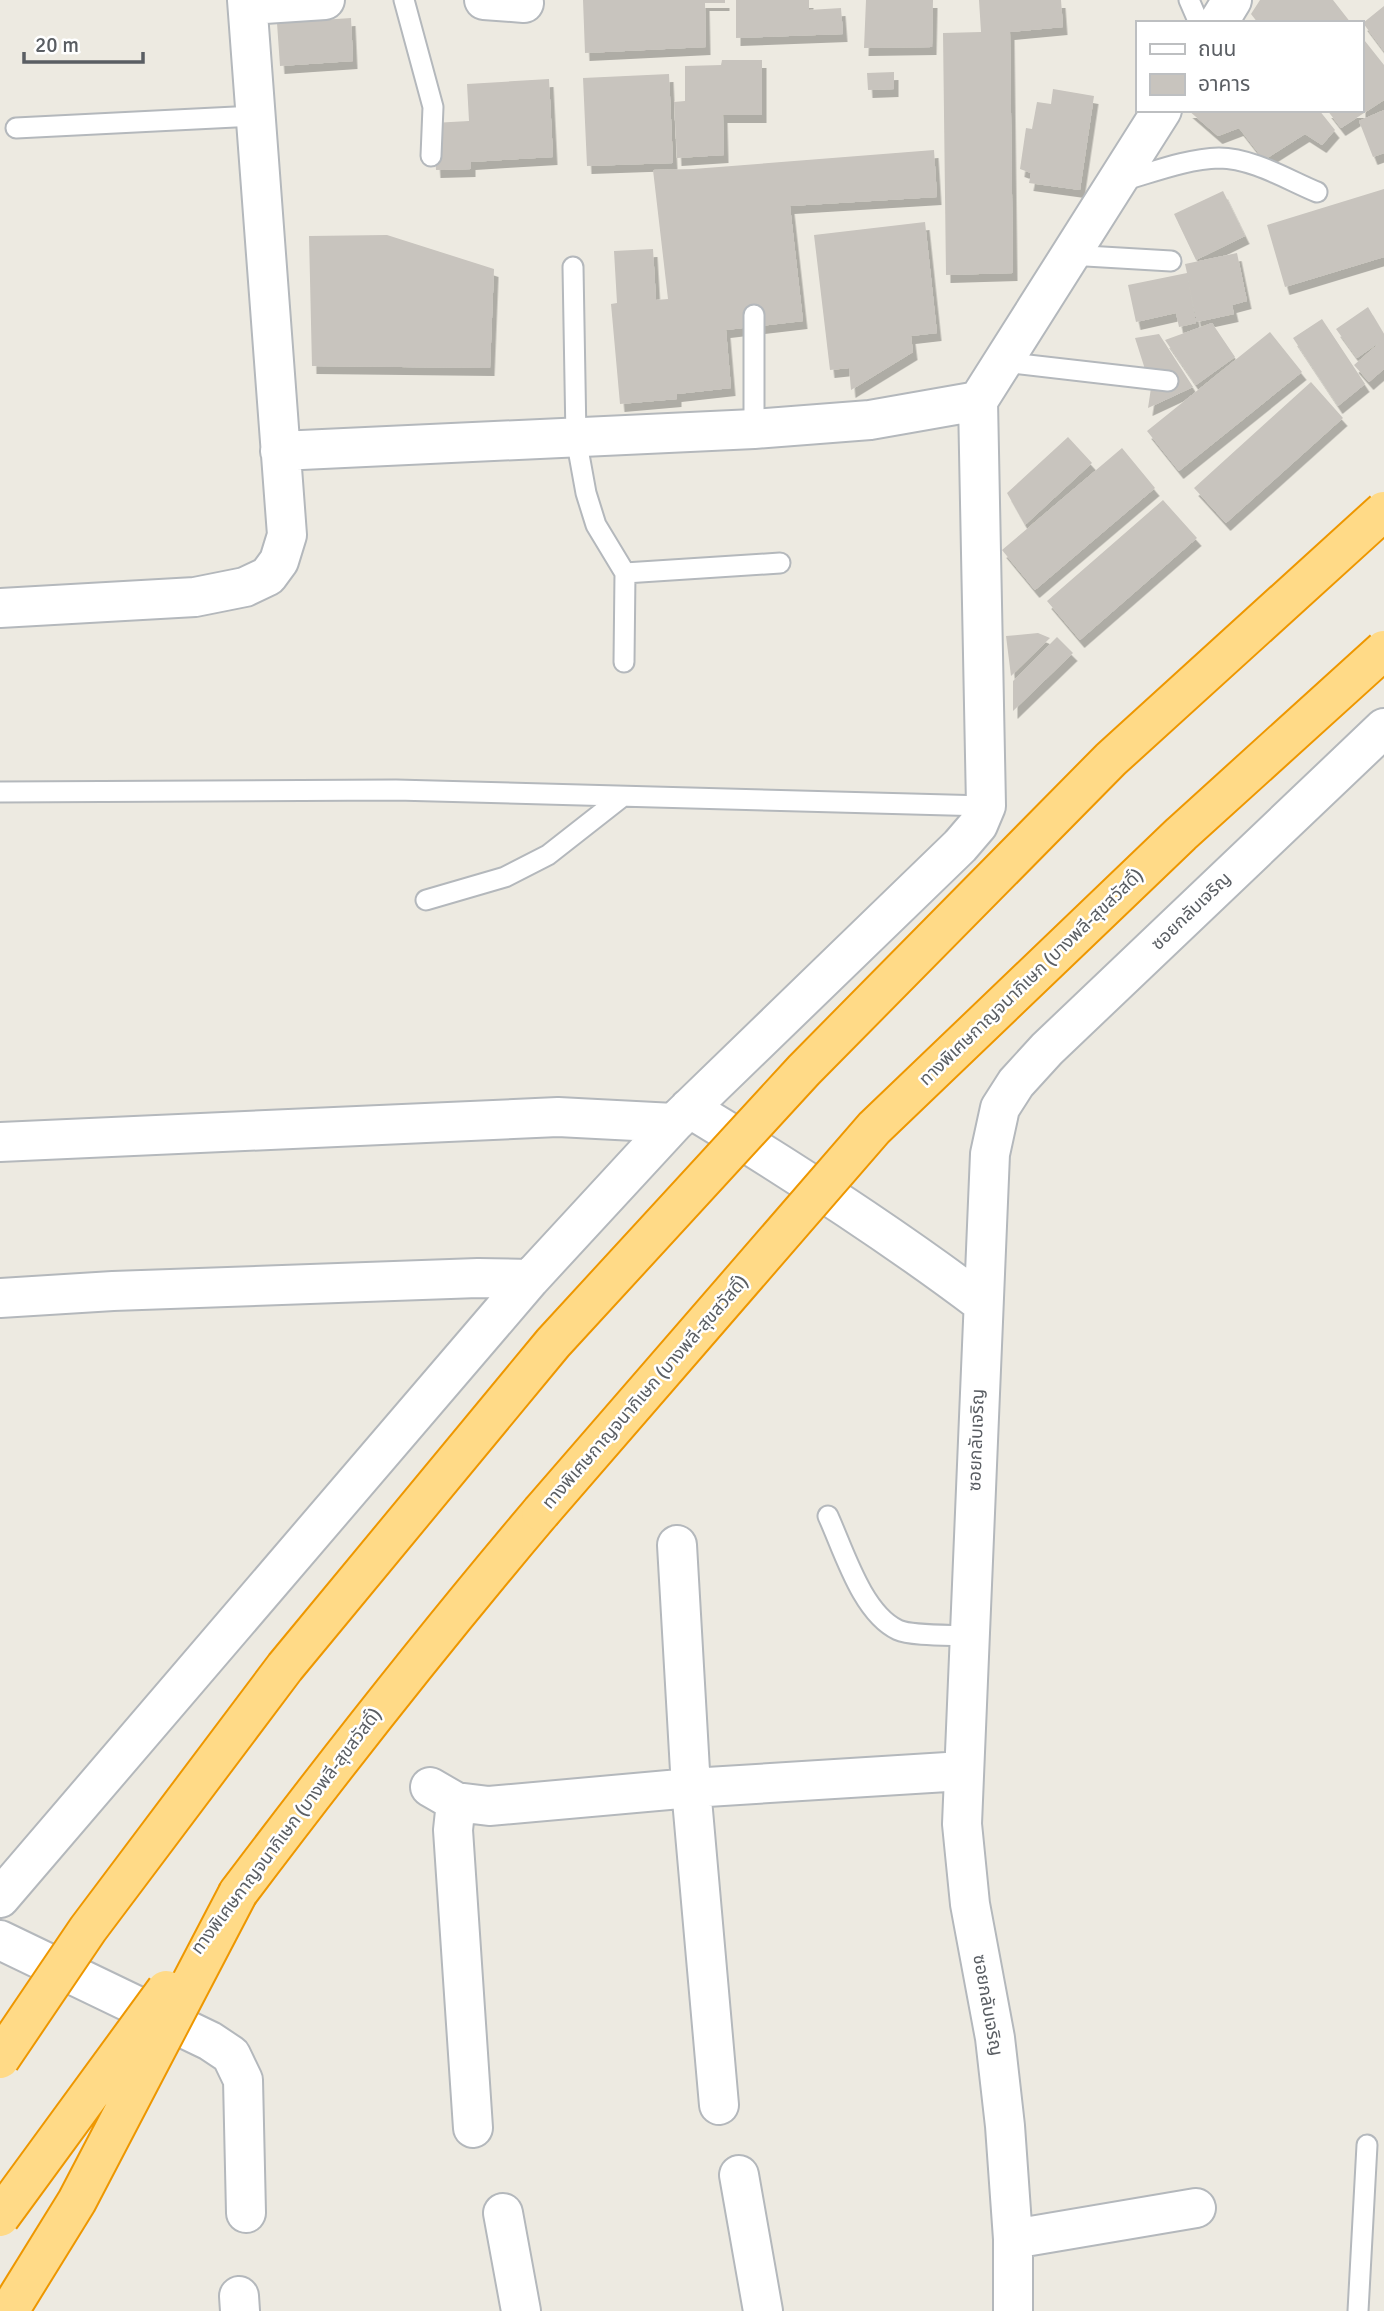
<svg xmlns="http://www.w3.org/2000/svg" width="1384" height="2311" font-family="Signika,'Noto Sans Thai',sans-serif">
	<defs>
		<filter id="shadow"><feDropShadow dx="4.5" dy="8" stdDeviation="0" flood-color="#0004"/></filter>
	</defs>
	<rect width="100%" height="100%" fill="#edeae1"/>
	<path fill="#c8c4be" filter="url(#shadow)" d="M 583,0 L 725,0 L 725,3 L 705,3 L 706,47 L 585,53 Z
		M 736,0 L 809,0 L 809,10 L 841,8 L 843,34 L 736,38 Z
		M 866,0 L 933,0 L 932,47 L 864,48 Z
		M 979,0 L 1061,0 L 1063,27 L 1010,32 L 1013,273 L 946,275 L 943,33 L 981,32 Z
		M 1260,0 L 1333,0 L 1351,23 L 1258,23 L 1251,14 Z
		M 1384,6 L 1384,51 L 1363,23 Z
		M 351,18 L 353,61 L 280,66 L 277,23 Z
		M 1361,36 L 1384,65 L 1384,100 L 1341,128 L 1327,110 L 1361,110 Z
		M 722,60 L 762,60 L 762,115 L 723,115 L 724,155 L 677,158 L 674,102 L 685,101 L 685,66 L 721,65 Z
		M 894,72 L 894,89 L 868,90 L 867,73 Z
		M 669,74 L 673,163 L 587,166 L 583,78 Z
		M 549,79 L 553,157 L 471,162 L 471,169 L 436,170 L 433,123 L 469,121 L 467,84 Z
		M 1053,89 L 1094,96 L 1080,190 L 1029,183 L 1031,173 L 1020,169 L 1026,128 L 1032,129 L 1037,102 L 1051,104 Z
		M 1188,110 L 1319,110 L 1335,130 L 1322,145 L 1305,134 L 1264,160 L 1239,128 L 1218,136 Z
		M 1384,110 L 1384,153 L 1373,157 L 1359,121 Z
		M 934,150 L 937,197 L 790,206 L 803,321 L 726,330 L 731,388 L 677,394 L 677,399 L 620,404 L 611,304 L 617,303 L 614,251 L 653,249 L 656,300 L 668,299 L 653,170 L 693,169 Z
		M 1384,189 L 1384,257 L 1285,287 L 1267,225 Z
		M 1223,191 L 1245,236 L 1196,260 L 1174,214 Z
		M 925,222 L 937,333 L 911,336 L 913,352 L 851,390 L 849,368 L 830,370 L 814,235 Z
		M 387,235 L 494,269 L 490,368 L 312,366 L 309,236 Z
		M 1237,253 L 1247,301 L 1232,305 L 1234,314 L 1197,322 L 1188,280 L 1196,323 L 1179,327 L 1176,313 L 1136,322 L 1128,285 L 1187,273 L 1185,264 Z
		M 1368,307 L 1384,334 L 1384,339 L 1357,358 L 1336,329 Z
		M 1322,319 L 1365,384 L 1338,406 L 1293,338 Z
		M 1212,323 L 1235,357 L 1196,385 L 1165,340 Z
		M 1270,332 L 1302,372 L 1179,471 L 1147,431 Z
		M 1159,334 L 1193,387 L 1148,408 L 1151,388 L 1135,338 Z
		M 1384,339 L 1384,369 L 1369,382 L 1354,365 Z
		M 1311,382 L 1343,418 L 1226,523 L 1194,488 Z
		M 1068,437 L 1092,463 L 1025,525 L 1007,493 Z
		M 1122,448 L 1155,488 L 1035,590 L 1002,550 Z
		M 1163,500 L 1197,538 L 1080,640 L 1047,601 Z
		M 1038,633 L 1050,638 L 1011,676 L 1006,636 Z
		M 1057,637 L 1073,653 L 1013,711 L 1013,681 Z"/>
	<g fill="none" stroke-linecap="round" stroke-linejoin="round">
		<g stroke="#b4b8bc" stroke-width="23">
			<path id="lane" d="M 404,0 L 433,107 L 431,156
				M 1189,0 L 1199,23
				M 16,128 L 255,116
				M 1118,182 C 1151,173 1185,159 1219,158 C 1252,158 1288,180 1317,192
				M 1069,255 L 1171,261
				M 573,267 L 576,438 L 586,493 L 596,525 L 625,573 L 624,662
				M 754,315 L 754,429
				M 1003,362 L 1168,381
				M 625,573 L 780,563
				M 0,792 L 396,790 L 986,806
				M 426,900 L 505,877 L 548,855 L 622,797
				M 828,1516 C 844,1551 862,1613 898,1630 C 911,1636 952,1635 968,1636
				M 1358,2311 L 1367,2145"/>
		</g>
		<g stroke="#b4b8bc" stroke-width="42">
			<path id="street" d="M 484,0 L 524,3
				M 248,5 L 325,0
				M 1218,23 L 1232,0
				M 978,401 L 1162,110
				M 0,608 L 195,597 L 245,587 L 268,576 L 279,561 L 287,535 L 247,0
				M 689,1108 C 790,1169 888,1232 982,1303
				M 0,1142 L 558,1117 L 674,1123
				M 0,1298 L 113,1291 L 478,1278 L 530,1279
				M 677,1545 L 691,1788 L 719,2105
				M 430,1787 L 456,1802 L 489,1806 L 691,1788 L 963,1771
				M 456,1802 L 453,1830 L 473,2128
				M 0,1898 L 530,1279 L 674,1123 L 960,846 L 978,825 L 986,806 L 978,401 L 870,420 L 754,429 L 280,451
				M 0,1940 L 210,2041 L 231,2055 L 243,2080 L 246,2213
				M 739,2175 L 763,2311
				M 503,2213 L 521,2311
				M 1013,2239 L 1196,2208
				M 239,2296 L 240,2311
				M 1013,2311 L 1013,2239 L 1005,2126 L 995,2038 L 970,1904 L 962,1824 L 990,1154 L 1000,1108 L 1016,1083 L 1047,1049 L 1384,728"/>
		</g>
		<g stroke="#ee9700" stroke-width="42">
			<path id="highway" d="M 238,1893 C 336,1763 436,1636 541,1512"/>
		</g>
		<use href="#lane" stroke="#fff" stroke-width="19"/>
		<use href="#street" stroke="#fff" stroke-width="38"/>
		<use href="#highway" stroke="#ffda87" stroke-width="38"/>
		<g stroke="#ee9700" stroke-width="42" stroke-linecap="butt">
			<path id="highway-bridge" d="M 541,1512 L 874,1128 L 1181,834 L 1384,650
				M 0,2059 L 88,1929 L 285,1667 L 553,1343 L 804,1070 L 1111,759 L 1384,511
				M 0,2217 L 166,1990
				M 9,2311 L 77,2201 L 238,1893"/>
		</g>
		<use href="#highway-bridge" stroke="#ffda87" stroke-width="38"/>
	</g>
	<g text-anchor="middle" stroke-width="5" stroke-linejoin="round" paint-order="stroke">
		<g font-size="18" fill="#5a5e63" stroke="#fff">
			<text transform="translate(1191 911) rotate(-44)" y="6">ซอยกลับเจริญ</text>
			<text transform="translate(1031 977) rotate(-44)" y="6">ทางพิเศษกาญจนาภิเษก (บางพลี-สุขสวัสดิ์)</text>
			<text transform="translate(645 1392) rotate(-49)" y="6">ทางพิเศษกาญจนาภิเษก (บางพลี-สุขสวัสดิ์)</text>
			<text transform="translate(976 1440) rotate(-88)" y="6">ซอยกลับเจริญ</text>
			<text transform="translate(286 1831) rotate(-53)" y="6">ทางพิเศษกาญจนาภิเษก (บางพลี-สุขสวัสดิ์)</text>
			<text transform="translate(988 2005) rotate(80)" y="6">ซอยกลับเจริญ</text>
		</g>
	</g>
	<rect x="1136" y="21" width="228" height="91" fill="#ffffff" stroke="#bdbfc1" stroke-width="2"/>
	<rect x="1150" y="44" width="35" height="10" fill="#ffffff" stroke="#bdbfc1" stroke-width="2"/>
	<text x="1198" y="56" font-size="21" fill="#5a5e63">ถนน</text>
	<rect x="1150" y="74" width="35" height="21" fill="#c8c4be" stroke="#bdbfc1" stroke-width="2"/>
	<text x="1198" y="91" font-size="21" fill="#5a5e63">อาคาร</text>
	<path d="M24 52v10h119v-10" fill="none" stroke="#5a5e63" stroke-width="3.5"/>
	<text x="35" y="52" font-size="21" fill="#5a5e63" stroke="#ffffff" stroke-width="5" paint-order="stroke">20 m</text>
</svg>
